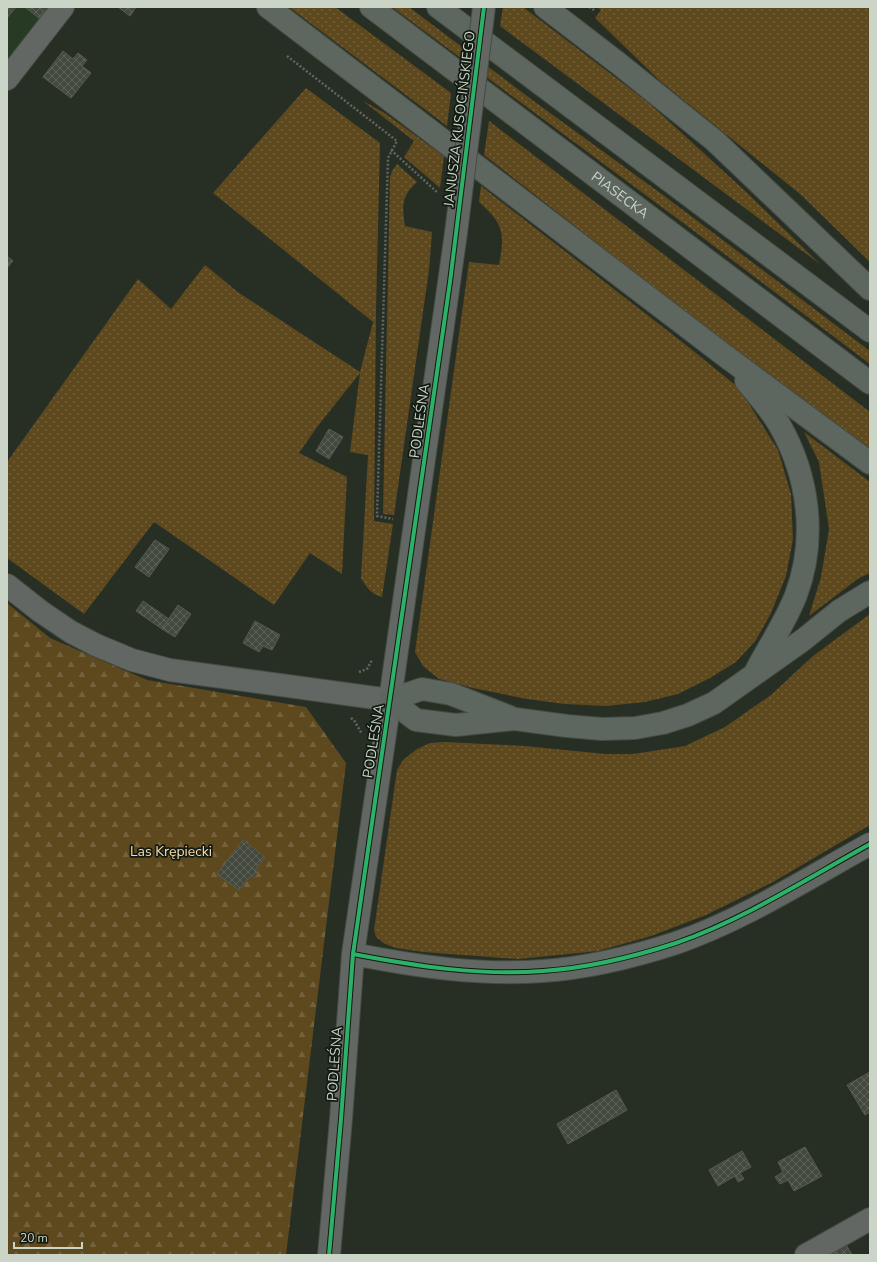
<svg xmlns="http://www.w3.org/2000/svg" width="877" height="1262" font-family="'Nunito Sans',sans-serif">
	<defs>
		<pattern id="grass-dots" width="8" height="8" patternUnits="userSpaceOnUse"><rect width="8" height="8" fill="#5e481e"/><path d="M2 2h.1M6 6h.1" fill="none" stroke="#74623d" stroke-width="1.8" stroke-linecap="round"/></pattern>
		<pattern id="forest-firs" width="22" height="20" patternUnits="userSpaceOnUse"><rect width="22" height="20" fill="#5e481e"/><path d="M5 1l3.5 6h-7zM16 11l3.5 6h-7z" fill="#74623d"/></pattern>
		<pattern id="building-cross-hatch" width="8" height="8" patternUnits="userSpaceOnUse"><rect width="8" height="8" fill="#44493e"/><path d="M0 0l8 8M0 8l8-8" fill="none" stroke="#5e6258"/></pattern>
	</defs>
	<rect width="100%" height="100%" fill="#272f25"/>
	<path fill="#273a23" d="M 7,7 L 61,7 L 7,68 Z"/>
	<path fill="url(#grass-dots)" d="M 289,7 L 335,7 L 451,93 L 447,126 Z
		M 392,7 L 409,7 L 535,102 L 663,195 L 870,351 L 870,364 L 690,228 Z
		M 503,7 L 523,7 L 649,103 L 744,190 L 820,264 L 500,26 Z
		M 597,7 L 870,7 L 870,262 L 800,194 L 660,81 L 595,18 L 601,10 Z
		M 306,88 L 380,143 L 376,311 L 374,521 L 393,524 L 382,597 C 371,594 367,588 361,578 L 368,455 L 350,452 L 360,373 L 317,427 L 299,453 L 347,477 L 342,574 L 310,553 L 274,605 L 154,522 L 84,614 L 7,558 L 7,462 L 138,279 L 171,309 L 205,265 L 239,293 L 360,372 L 373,322 L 213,193 Z
		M 363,101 L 383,112 L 444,156 L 440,188 L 404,157 L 414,141 Z
		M 489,121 L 870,412 L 870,449 L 668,299 L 484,155 Z
		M 397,164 L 417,182 C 401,196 402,207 405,226 L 432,232 L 429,270 L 394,515 L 383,514 L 390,177 L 392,171 Z
		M 481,186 L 686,345 L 739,388 L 778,450 L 791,494 L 793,539 L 786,576 L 771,613 L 756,640 L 736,662 L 710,678 L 678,694 L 645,702 L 606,706 L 565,704 L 527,699 L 473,688 L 439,679 L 423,666 L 415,652 L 469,262 L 499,265 C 505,234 504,224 479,202 Z
		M 804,432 L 870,482 L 870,573 L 859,578 L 809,616 L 821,577 L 829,529 L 819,462 Z
		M 870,614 L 870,825 L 773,882 L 706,915 L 651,936 L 598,951 L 518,959 L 423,952 L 396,948 L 385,944 L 376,937 L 374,930 L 397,770 L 403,760 L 417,749 L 430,743 L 445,742 L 525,746 L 605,754 L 633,754 L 685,746 L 725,727 L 771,695 L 813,656 Z"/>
	<path fill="url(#forest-firs)" d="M 7,603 L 50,638 L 147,680 L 306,707 L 346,763 L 286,1255 L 7,1255 Z"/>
	<path fill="url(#building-cross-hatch)" stroke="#575a50" d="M 7,7 L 16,7 L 7,18 Z
		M 25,7 L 50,7 L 40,19 Z
		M 118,7 L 136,7 L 130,16 Z
		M 63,51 L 73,59 L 78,53 L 87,60 L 82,66 L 91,73 L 71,98 L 43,77 Z
		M 7,256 L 13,261 L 7,268 Z
		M 329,429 L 343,437 L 329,459 L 316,451 Z
		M 155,540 L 169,549 L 149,577 L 135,567 Z
		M 143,601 L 169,619 L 162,629 L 136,611 Z
		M 178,605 L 191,614 L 175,637 L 162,629 Z
		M 255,621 L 280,635 L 272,650 L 263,646 L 259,652 L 243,643 Z
		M 243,840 L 265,857 L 255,870 L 258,873 L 254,878 L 251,875 L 239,890 L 217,874 Z
		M 870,1072 L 870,1112 L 865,1115 L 847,1085 Z
		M 616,1090 L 627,1110 L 568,1144 L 557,1124 Z
		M 805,1147 L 822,1176 L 794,1191 L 788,1180 L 780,1184 L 775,1177 L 783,1172 L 778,1162 Z
		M 742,1151 L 751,1167 L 740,1173 L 744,1179 L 738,1182 L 735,1176 L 718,1186 L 709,1170 Z
		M 840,1234 L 852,1255 L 832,1255 L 825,1243 Z"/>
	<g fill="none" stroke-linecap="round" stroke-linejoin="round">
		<g stroke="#454c43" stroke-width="24">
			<path id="minor" d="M 7,79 L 63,7
				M 353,954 C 415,966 479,976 543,971 C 588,968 633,957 676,943 C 743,920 808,878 870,844
				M 329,1255 L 341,1119 L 353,954 L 390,700
				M 806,1255 L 870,1219"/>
		</g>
		<g stroke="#454c43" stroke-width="24">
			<path id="tertiary" d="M 7,585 L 40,611 L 71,632 L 96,645 L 132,660 L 170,670 L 390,700 L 456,233"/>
		</g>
		<g stroke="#454c43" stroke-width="24">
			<g id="motorway">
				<path d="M 268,7 L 724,355 L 870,463"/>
				<path id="s1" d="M 371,7 L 870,383"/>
				<path d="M 438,7 L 870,331"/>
				<path d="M 545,7 L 618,63 L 715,141 L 870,289"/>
				<path d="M 746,381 C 758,395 770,409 779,424 C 809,476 817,539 796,595 C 786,621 769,646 756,671"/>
				<path d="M 390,700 L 416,720 L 456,725 L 515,719 L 567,726 L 602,729 L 635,728 L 663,723 L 688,715 L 714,703 L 803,640 L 839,611 L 870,592"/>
				<path d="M 390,700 L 422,689 L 451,694 L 510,717"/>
			</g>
		</g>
		<path stroke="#626661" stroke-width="2.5" stroke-dasharray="2 2" stroke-linecap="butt" d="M 589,7 L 594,10
			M 287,56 L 397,141 L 388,158 L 377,516 L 393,519
			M 391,150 L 438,193
			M 359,672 L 367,669 L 372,660
			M 351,718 L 354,720 L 362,734"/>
		<use href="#minor" stroke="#626764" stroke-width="22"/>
		<use href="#tertiary" stroke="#626764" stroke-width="22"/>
		<use href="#motorway" stroke="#5d665f" stroke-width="22"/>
		<g stroke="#454c43" stroke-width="24" stroke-linecap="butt">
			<path id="tertiary-bridge" d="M 456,233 L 484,7"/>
		</g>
		<use href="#tertiary-bridge" stroke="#626764" stroke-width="22"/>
		<g stroke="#121a11" stroke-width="6">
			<path id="cycleway" d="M 353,954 C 415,966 479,976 543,971 C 588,968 633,957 676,943 C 743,920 808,878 870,844
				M 329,1255 L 341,1119 L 353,954 L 450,282 L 484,7"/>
		</g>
		<use href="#cycleway" stroke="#2db169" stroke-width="4"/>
	</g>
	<g text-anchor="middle" stroke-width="3.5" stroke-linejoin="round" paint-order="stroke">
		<g font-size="14" fill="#cad5c8" stroke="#121a11">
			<text transform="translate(459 119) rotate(-83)" y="5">JANUSZA KUSOCIŃSKIEGO</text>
			<text dy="5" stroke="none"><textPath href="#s1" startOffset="312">PIASECKA</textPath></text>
			<text transform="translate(419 421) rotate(-82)" y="5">PODLEŚNA</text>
			<text transform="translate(373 741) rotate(-81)" y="5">PODLEŚNA</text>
			<text transform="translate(334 1064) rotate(-86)" y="5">PODLEŚNA</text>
		</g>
		<g font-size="14" fill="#fbdbac" stroke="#121a11">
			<text x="171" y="856">Las Krępiecki</text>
		</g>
	</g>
	<rect width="877" height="1262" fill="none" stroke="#cad5c8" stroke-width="16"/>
	<path d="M14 1242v6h68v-6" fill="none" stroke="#cad5c8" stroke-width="2"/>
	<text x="20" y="1242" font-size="12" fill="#cad5c8" stroke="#121a11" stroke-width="3" paint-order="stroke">20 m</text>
</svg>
